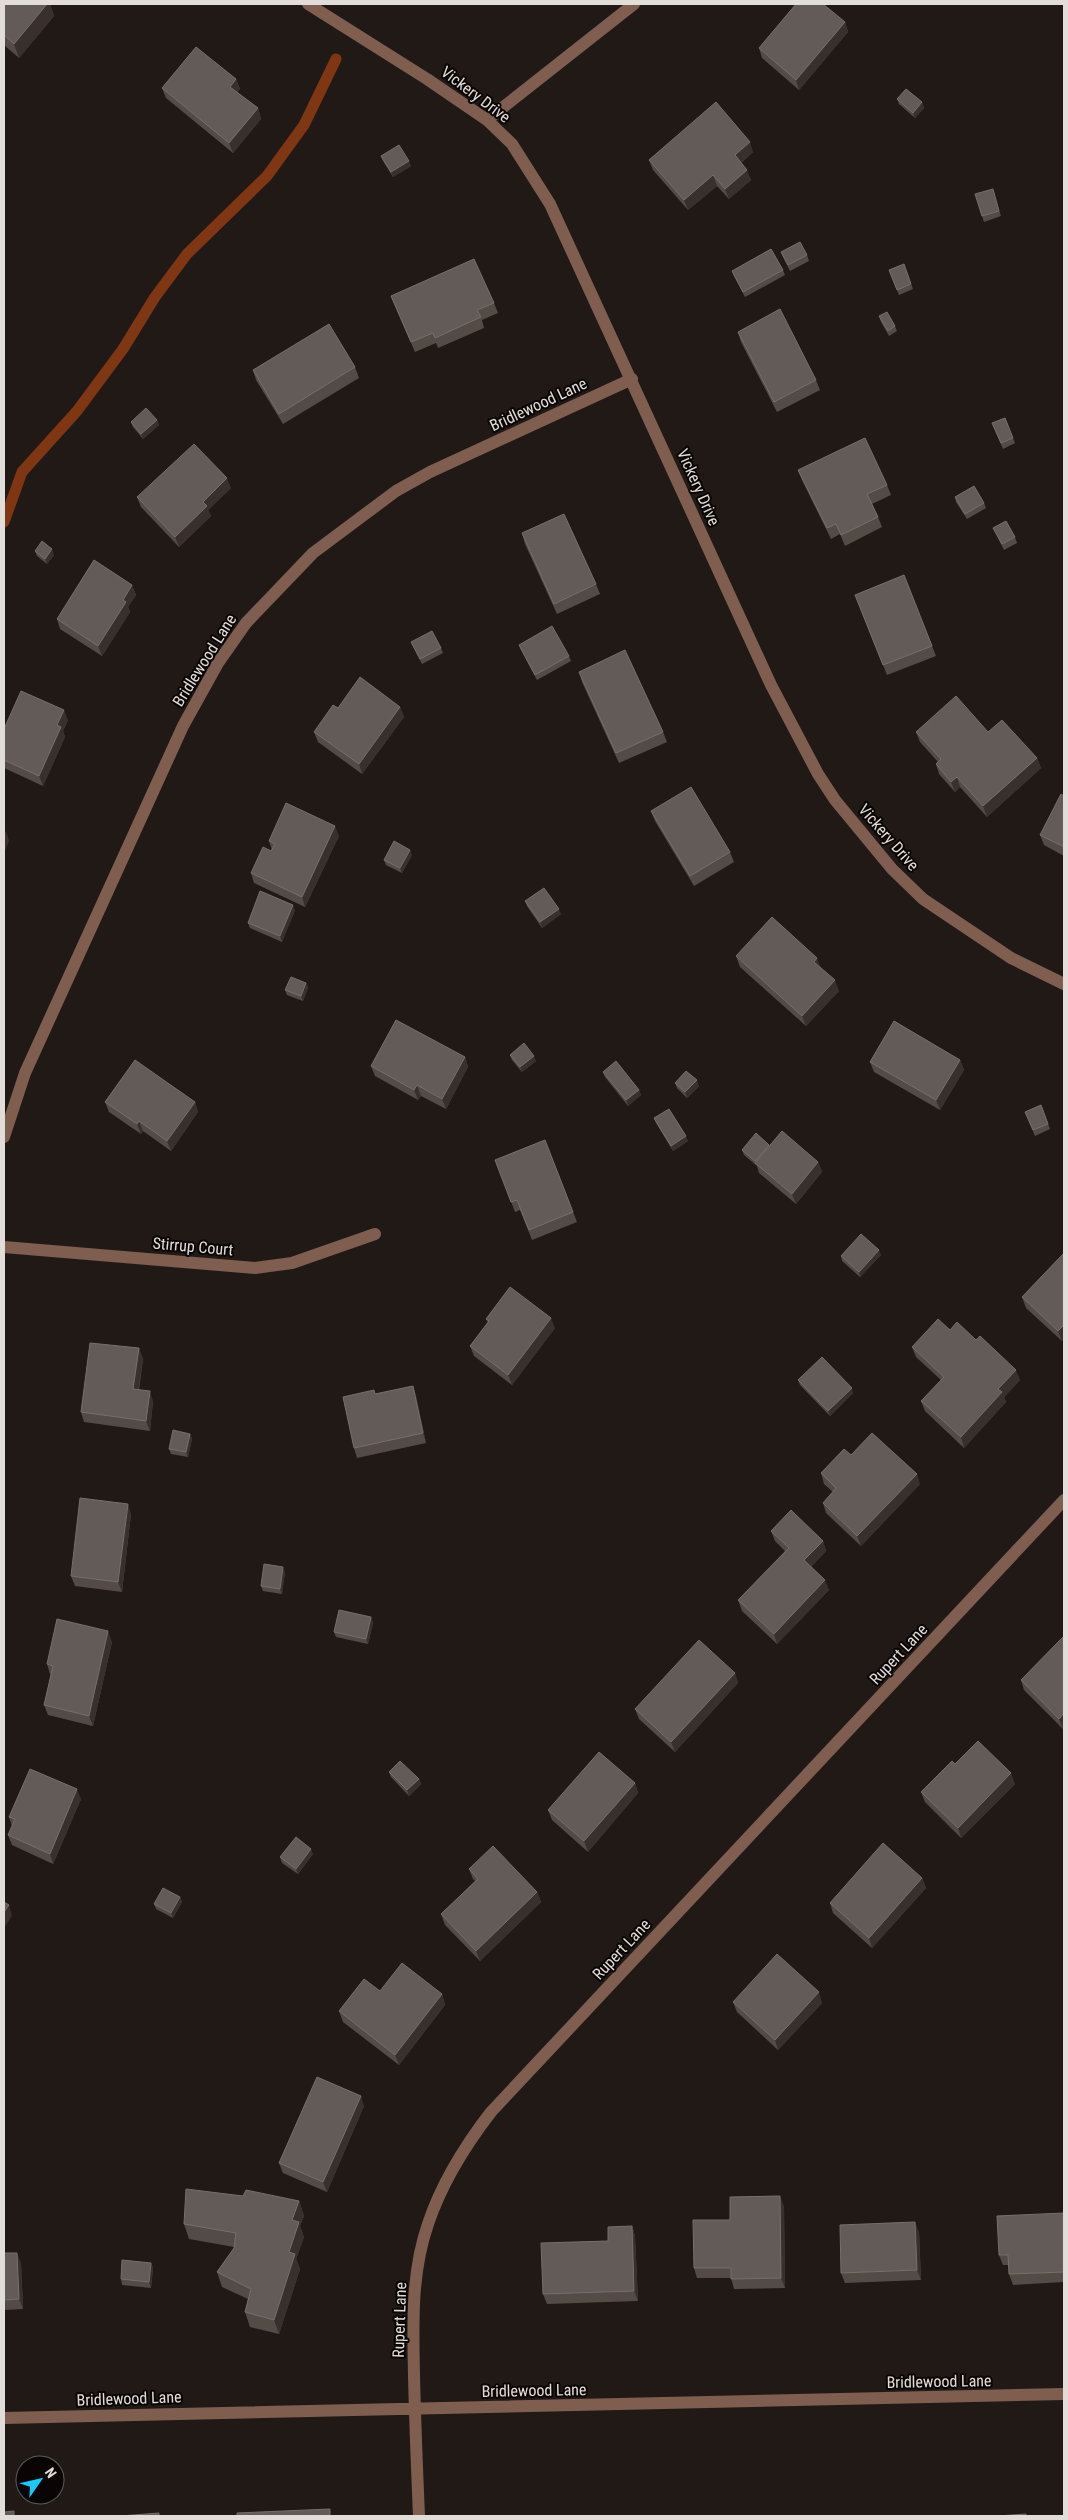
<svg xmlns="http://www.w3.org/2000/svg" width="1068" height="2520" font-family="'Roboto Condensed',sans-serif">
	<rect width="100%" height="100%" fill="#211916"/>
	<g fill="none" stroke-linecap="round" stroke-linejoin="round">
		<path stroke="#7f3713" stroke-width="11" d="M 4,522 L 22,472 L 77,411 L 123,349 L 155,297 L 187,254 L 267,176 L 304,125 L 336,59"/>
		<path stroke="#7f5e50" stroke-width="12" d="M 308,4 L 427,79 L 487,120 L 512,144 L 550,204 L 771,685 L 818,774 L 835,800 L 892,869 L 923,899 L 1011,958 L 1064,984
			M 487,120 L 634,4
			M 4,1137 L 25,1073 L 183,726 L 218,663 L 246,623 L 313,553 L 396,491 L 430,472 L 632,379
			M 4,1247 L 255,1268 L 292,1263 L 375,1234
			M 4,2418 L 1064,2394
			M 419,2516 C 417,2469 415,2422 414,2375 C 413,2324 411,2273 428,2224 C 442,2182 464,2147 491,2112 L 1064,1500"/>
	</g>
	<path fill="#544b47" d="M 4,4 L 50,4 L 54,16 L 19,58 L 4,45 Z
		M 845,22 L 848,32 L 799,90 L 762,58 L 759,48 Z
		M 236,79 L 240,89 L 237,92 L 258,108 L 261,119 L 233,153 L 166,98 L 162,88 Z
		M 897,99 L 922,102 L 924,108 L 915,118 L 899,104 Z
		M 753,152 L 741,163 L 751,180 L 729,199 L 717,186 L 688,210 L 653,170 L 649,160 Z
		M 381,156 L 411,166 L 393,177 L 383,161 Z
		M 994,194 L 1001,216 L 984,222 L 982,216 Z
		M 781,252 L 807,255 L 809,261 L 790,271 L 783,257 Z
		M 904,264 L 913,289 L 899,295 L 889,270 Z
		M 783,270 L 785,275 L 745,297 L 734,276 L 732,271 Z
		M 391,296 L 494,303 L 498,313 L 482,320 L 484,328 L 438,348 L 436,343 L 415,352 Z
		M 879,316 L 895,326 L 897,331 L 889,336 L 881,322 Z
		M 738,332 L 816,380 L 820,390 L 777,412 L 741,342 Z
		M 355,367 L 359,378 L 283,424 L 256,380 L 253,370 Z
		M 1005,418 L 1015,443 L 1003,449 L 992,423 Z
		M 157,420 L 159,425 L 143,439 L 133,427 L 131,422 Z
		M 798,470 L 887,485 L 891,495 L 872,504 L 878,517 L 882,527 L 845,546 L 840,534 L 831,539 L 802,480 Z
		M 231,488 L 208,510 L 211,516 L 179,547 L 141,507 L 137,497 Z
		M 955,497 L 984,503 L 986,508 L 967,519 L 956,502 Z
		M 993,528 L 1015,537 L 1017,543 L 1004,550 Z
		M 522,533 L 596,584 L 600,594 L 557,614 L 525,544 Z
		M 35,551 L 54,555 L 47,564 L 37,556 Z
		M 904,575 L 936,656 L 887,675 L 859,605 Z
		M 132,585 L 136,595 L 128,607 L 130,612 L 102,656 L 60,629 L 57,619 Z
		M 411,642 L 441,648 L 443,653 L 422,664 Z
		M 519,645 L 569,656 L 571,661 L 537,680 L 521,650 Z
		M 579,672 L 663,732 L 667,742 L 619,763 L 582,682 Z
		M 400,707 L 404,717 L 362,774 L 318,742 L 314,732 Z
		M 68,720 L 63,731 L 65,737 L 43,786 L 4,768 L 4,729 Z
		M 916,732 L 988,732 L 1037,758 L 1041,768 L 987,817 L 960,787 L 955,792 L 939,774 L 936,764 L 938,762 L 920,742 Z
		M 1064,796 L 1064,856 L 1044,845 L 1040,835 Z
		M 651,811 L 730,852 L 734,862 L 694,886 L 655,821 Z
		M 339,836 L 305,907 L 254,883 L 251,873 L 271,851 L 272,850 L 269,841 Z
		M 412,855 L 402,873 L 386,865 L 384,860 Z
		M 525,901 L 561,914 L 542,928 L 527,906 Z
		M 295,910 L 282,942 L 250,928 L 248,923 Z
		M 736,956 L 821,968 L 839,991 L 806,1026 L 740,967 Z
		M 306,983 L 308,988 L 303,1001 L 287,995 L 285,990 Z
		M 510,1055 L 536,1061 L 522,1072 L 512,1060 Z
		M 465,1057 L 468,1067 L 446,1109 L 421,1096 L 418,1100 L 375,1076 L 371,1066 Z
		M 960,1060 L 964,1070 L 940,1110 L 874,1072 L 870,1062 Z
		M 603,1072 L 639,1090 L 641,1095 L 628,1106 L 605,1077 Z
		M 675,1083 L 699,1086 L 687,1098 L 677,1088 Z
		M 105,1102 L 195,1102 L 198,1112 L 171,1151 L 143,1131 L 141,1134 L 109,1112 Z
		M 1041,1105 L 1050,1129 L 1035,1136 L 1025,1112 Z
		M 654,1118 L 688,1141 L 673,1151 L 656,1123 Z
		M 545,1140 L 577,1222 L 532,1240 L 520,1210 L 515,1212 L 495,1160 Z
		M 769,1146 L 818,1162 L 822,1172 L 796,1204 L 759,1173 L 757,1166 L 744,1155 L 742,1150 Z
		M 1064,1253 L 1062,1341 L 1026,1308 L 1022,1297 Z
		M 881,1255 L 860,1277 L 842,1261 L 841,1256 Z
		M 486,1319 L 555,1328 L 512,1385 L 474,1356 L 470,1346 L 488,1323 Z
		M 950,1330 L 1020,1380 L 1004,1397 L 1006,1402 L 964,1448 L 925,1411 L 921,1401 L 941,1380 L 916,1357 L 912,1347 Z
		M 139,1348 L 143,1359 L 139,1390 L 153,1401 L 150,1431 L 84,1422 L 81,1412 Z
		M 798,1380 L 853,1393 L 830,1416 L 800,1385 Z
		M 413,1386 L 416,1396 L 426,1443 L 357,1458 L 354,1448 L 376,1394 Z
		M 190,1434 L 192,1439 L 188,1457 L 171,1454 L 169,1449 Z
		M 851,1455 L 920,1484 L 861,1546 L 826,1513 L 823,1503 L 833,1492 L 824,1484 L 821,1473 Z
		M 131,1514 L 122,1592 L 75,1586 L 71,1576 Z
		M 771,1531 L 823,1541 L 826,1551 L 811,1567 L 829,1590 L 777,1644 L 742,1611 L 738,1600 L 785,1551 L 775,1541 Z
		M 285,1572 L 282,1594 L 263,1591 L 261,1586 Z
		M 371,1617 L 373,1623 L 368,1644 L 336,1637 L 334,1632 Z
		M 1064,1636 L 1064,1727 L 1063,1729 L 1024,1690 L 1021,1680 Z
		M 112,1642 L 93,1726 L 48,1715 L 44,1705 L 51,1675 L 50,1674 L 47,1664 Z
		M 735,1673 L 738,1683 L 675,1752 L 639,1719 L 635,1709 Z
		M 955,1764 L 1015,1784 L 961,1838 L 925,1802 L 921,1792 Z
		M 389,1772 L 419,1779 L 421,1784 L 409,1796 L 391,1777 Z
		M 635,1783 L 638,1793 L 588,1852 L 552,1820 L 548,1810 Z
		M 81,1799 L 53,1864 L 12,1845 L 8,1835 L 12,1826 L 9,1817 Z
		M 313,1854 L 298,1874 L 282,1863 L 280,1857 Z
		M 469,1869 L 537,1892 L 541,1902 L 480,1961 L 445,1925 L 441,1914 L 475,1881 L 473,1879 Z
		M 922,1878 L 926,1888 L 872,1948 L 833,1913 L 830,1903 Z
		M 180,1897 L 182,1902 L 173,1918 L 156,1909 L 154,1904 Z
		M 442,1994 L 445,2005 L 399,2065 L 343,2022 L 339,2011 Z
		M 733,2002 L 822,2003 L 778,2050 L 737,2012 Z
		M 364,2106 L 327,2192 L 283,2173 L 279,2163 Z
		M 243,2196 L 299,2201 L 304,2216 L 300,2226 L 304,2237 L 296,2259 L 300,2269 L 279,2334 L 250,2327 L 245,2312 L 248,2299 L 222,2287 L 217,2272 L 234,2248 L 234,2247 L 189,2239 L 184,2224 Z
		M 784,2206 L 785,2288 L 734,2289 L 731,2278 L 697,2278 L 694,2268 L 730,2220 Z
		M 1064,2213 L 1064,2282 L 1013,2285 L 1009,2274 L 1009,2265 L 1003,2265 L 999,2255 Z
		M 632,2226 L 635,2236 L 638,2301 L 547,2304 L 543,2294 L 608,2241 Z
		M 919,2232 L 921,2280 L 845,2283 L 841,2273 Z
		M 4,2253 L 21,2263 L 23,2309 L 4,2310 Z
		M 151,2263 L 153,2268 L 151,2288 L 122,2285 L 121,2279 Z"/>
	<path fill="#39302d" d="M 47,4 L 50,4 L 54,16 L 19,58 L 14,44 Z
		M 845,22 L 848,32 L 799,90 L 796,80 Z
		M 236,79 L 240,89 L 234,97 L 230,87 Z
		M 922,102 L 924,108 L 915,118 L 913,113 Z
		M 258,108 L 261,119 L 233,153 L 229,143 Z
		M 750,142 L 753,152 L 738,165 L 735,155 Z
		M 409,161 L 411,166 L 393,177 L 391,172 Z
		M 747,170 L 751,180 L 729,199 L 725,189 Z
		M 713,175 L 717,186 L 688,210 L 684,200 Z
		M 157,420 L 159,425 L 143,439 L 141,434 Z
		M 227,478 L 231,488 L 208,510 L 211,516 L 179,547 L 175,537 L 203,502 Z
		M 52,549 L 54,555 L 47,564 L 45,559 Z
		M 132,585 L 136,595 L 128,607 L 130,612 L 102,656 L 98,646 L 123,600 Z
		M 400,707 L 404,717 L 362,774 L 359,764 Z
		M 64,710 L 68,720 L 63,731 L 65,737 L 43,786 L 39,776 L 57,725 Z
		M 1037,758 L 1041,768 L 987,817 L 983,806 Z
		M 957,777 L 960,787 L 955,792 L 951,782 Z
		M 335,826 L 339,836 L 305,907 L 302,897 Z
		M 6,831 L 9,841 L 4,853 L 4,835 Z
		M 410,850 L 412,855 L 402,873 L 400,868 Z
		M 293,905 L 295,910 L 282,942 L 280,936 Z
		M 559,909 L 561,914 L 542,928 L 540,922 Z
		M 817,958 L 821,968 L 814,962 Z
		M 835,980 L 839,991 L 806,1026 L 802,1016 Z
		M 306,983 L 308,988 L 303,1001 L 301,996 Z
		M 534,1056 L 536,1061 L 522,1072 L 520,1067 Z
		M 465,1057 L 468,1067 L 446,1109 L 442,1099 Z
		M 960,1060 L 964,1070 L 940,1110 L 936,1100 Z
		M 697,1080 L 699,1086 L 687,1098 L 685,1092 Z
		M 417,1085 L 421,1096 L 418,1100 L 414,1090 Z
		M 639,1090 L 641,1095 L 628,1106 L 626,1100 Z
		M 195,1102 L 198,1112 L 171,1151 L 167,1141 Z
		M 139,1121 L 143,1131 L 141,1134 L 137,1124 Z
		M 686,1136 L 688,1141 L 673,1151 L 671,1146 Z
		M 818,1162 L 822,1172 L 796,1204 L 792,1194 Z
		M 879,1250 L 881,1255 L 860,1277 L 859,1272 Z
		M 551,1318 L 555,1328 L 512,1385 L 508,1375 Z
		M 1064,1325 L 1064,1339 L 1062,1341 L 1058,1331 Z
		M 139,1348 L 143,1359 L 137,1399 L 133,1389 Z
		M 1016,1370 L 1020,1380 L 1004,1397 L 1006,1402 L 964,1448 L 961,1437 L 998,1389 Z
		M 413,1386 L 416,1396 L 426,1443 L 423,1433 Z
		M 852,1388 L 853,1393 L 830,1416 L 828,1411 Z
		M 150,1391 L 153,1401 L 150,1431 L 146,1421 Z
		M 190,1434 L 192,1439 L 188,1457 L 186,1452 Z
		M 917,1474 L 920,1484 L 861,1546 L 857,1536 Z
		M 128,1504 L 131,1514 L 122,1592 L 118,1582 Z
		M 823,1541 L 826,1551 L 808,1570 L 804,1560 Z
		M 283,1567 L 285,1572 L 282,1594 L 280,1589 Z
		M 825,1580 L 829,1590 L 777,1644 L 774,1634 Z
		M 371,1617 L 373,1623 L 368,1644 L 366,1639 Z
		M 108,1631 L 112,1642 L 93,1726 L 89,1716 Z
		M 735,1673 L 738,1683 L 675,1752 L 671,1742 Z
		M 1064,1713 L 1064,1727 L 1063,1729 L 1059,1719 Z
		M 1011,1773 L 1015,1784 L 961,1838 L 958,1828 Z
		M 419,1779 L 421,1784 L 409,1796 L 407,1790 Z
		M 635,1783 L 638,1793 L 588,1852 L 584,1841 Z
		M 77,1789 L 81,1799 L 53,1864 L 50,1854 Z
		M 311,1849 L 313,1854 L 298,1874 L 296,1869 Z
		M 922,1878 L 926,1888 L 872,1948 L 869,1938 Z
		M 537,1892 L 541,1902 L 480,1961 L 476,1951 Z
		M 180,1897 L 182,1902 L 173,1918 L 171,1913 Z
		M 9,1905 L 12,1916 L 4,1928 L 4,1912 Z
		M 819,1992 L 822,2003 L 778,2050 L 775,2040 Z
		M 442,1994 L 445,2005 L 399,2065 L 395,2055 Z
		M 361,2096 L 364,2106 L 327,2192 L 323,2182 Z
		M 780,2196 L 784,2206 L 785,2288 L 781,2278 Z
		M 299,2201 L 304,2216 L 300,2226 L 304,2237 L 296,2259 L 300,2269 L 279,2334 L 274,2320 L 289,2252 L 292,2220 Z
		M 915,2222 L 919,2232 L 921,2280 L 917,2270 Z
		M 632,2226 L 635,2236 L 638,2301 L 634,2291 Z
		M 17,2253 L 21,2263 L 23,2309 L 19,2299 Z
		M 151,2263 L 153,2268 L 151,2288 L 149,2282 Z"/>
	<path fill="#635b57" stroke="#776f6b" d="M 4,4 L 47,4 L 14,44 L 4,35 Z
		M 796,4 L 823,4 L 845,22 L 796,80 L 759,48 Z
		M 196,47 L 236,79 L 230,87 L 258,108 L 229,143 L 162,88 Z
		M 906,89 L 922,102 L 913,113 L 897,99 Z
		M 716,102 L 750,142 L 735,155 L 747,170 L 725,189 L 713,175 L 684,200 L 649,160 Z
		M 399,145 L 409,161 L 391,172 L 381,156 Z
		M 993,189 L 999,211 L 982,216 L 975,194 Z
		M 800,242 L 807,255 L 788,265 L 781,252 Z
		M 771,249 L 783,270 L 743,292 L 732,271 Z
		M 474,259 L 494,303 L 477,310 L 481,317 L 435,338 L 433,333 L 411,342 L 391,296 Z
		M 904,264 L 911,284 L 897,290 L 889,270 Z
		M 780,309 L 816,380 L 774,402 L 738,332 Z
		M 887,312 L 895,326 L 888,331 L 879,316 Z
		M 329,324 L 355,367 L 279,414 L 253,370 Z
		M 146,408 L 157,420 L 141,434 L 131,422 Z
		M 1005,418 L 1013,438 L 1001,443 L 992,423 Z
		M 865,438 L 887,485 L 867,494 L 878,517 L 841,535 L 836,524 L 827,528 L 798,470 Z
		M 194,444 L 227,478 L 203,502 L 207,506 L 175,537 L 137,497 Z
		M 974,486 L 984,503 L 965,514 L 955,497 Z
		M 564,514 L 596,584 L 554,604 L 522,533 Z
		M 1006,521 L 1015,537 L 1002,544 L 993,528 Z
		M 42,541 L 52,549 L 45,559 L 35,551 Z
		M 94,560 L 132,585 L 123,600 L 126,602 L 98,646 L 57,619 Z
		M 904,575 L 932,646 L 883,665 L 855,595 Z
		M 552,626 L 569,656 L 535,675 L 519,645 Z
		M 432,631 L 441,648 L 420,659 L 411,642 Z
		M 625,650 L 663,732 L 616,753 L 579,672 Z
		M 360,677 L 400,707 L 359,764 L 314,732 L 333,705 L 338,708 Z
		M 21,691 L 64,710 L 57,725 L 61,727 L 39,776 L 4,760 L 4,729 Z
		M 956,696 L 988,732 L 1002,720 L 1037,758 L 983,806 L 957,777 L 951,782 L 936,764 L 941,759 L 916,732 Z
		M 691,787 L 730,852 L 690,876 L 651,811 Z
		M 1061,794 L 1064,796 L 1064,847 L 1040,835 Z
		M 286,803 L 335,826 L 302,897 L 251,873 L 263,847 L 271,851 L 275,844 L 269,841 Z
		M 394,841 L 410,850 L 400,868 L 384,860 Z
		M 544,888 L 559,909 L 540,922 L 525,901 Z
		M 260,891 L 293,905 L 280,936 L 248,923 Z
		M 772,917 L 817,958 L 814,962 L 835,980 L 802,1016 L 736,956 Z
		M 291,977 L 306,983 L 301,996 L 285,990 Z
		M 396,1020 L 465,1057 L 442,1099 L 417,1085 L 414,1090 L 371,1066 Z
		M 894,1021 L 960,1060 L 936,1100 L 870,1062 Z
		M 524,1043 L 534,1056 L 520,1067 L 510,1055 Z
		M 135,1060 L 195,1102 L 167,1141 L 139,1121 L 137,1124 L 105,1102 Z
		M 616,1061 L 639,1090 L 626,1100 L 603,1072 Z
		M 686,1071 L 697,1080 L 685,1092 L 675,1083 Z
		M 1041,1105 L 1048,1124 L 1033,1130 L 1025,1112 Z
		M 669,1109 L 686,1136 L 671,1146 L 654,1118 Z
		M 782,1131 L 818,1162 L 792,1194 L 755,1163 Z
		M 756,1133 L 769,1145 L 755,1161 L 742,1150 Z
		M 545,1140 L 573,1212 L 529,1230 L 517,1200 L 511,1202 L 495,1160 Z
		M 861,1234 L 879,1250 L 859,1272 L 841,1256 Z
		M 1064,1253 L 1064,1325 L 1058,1331 L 1022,1297 Z
		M 510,1287 L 551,1318 L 508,1375 L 470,1346 L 489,1321 L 486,1319 Z
		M 938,1319 L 950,1330 L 957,1322 L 976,1340 L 980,1336 L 1016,1370 L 998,1389 L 1002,1392 L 961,1437 L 921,1401 L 944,1377 L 912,1347 Z
		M 90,1343 L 139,1348 L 133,1389 L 150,1391 L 146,1421 L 81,1412 Z
		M 822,1357 L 852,1388 L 828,1411 L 798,1380 Z
		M 413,1386 L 423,1433 L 354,1448 L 343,1397 L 374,1390 L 375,1394 Z
		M 173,1430 L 190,1434 L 186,1452 L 169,1449 Z
		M 872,1433 L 917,1474 L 857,1536 L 823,1503 L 836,1488 L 821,1473 L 844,1449 L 851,1455 Z
		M 80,1498 L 128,1504 L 118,1582 L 71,1576 Z
		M 791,1510 L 823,1541 L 804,1560 L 825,1580 L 774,1634 L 738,1600 L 789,1548 L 771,1531 Z
		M 264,1564 L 283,1567 L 280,1589 L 261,1586 Z
		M 339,1610 L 371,1617 L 366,1639 L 334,1632 Z
		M 57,1619 L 108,1631 L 89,1716 L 44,1705 L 53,1666 L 47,1664 Z
		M 1064,1636 L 1064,1713 L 1059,1719 L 1021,1680 Z
		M 699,1640 L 735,1673 L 671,1742 L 635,1709 Z
		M 978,1741 L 1011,1773 L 958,1828 L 921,1792 L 952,1761 L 955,1764 Z
		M 599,1752 L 635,1783 L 584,1841 L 548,1810 Z
		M 400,1761 L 419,1779 L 407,1790 L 389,1772 Z
		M 30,1769 L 77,1789 L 50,1854 L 8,1835 L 15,1819 L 9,1817 Z
		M 296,1837 L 311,1849 L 296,1869 L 280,1857 Z
		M 883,1843 L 922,1878 L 869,1938 L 830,1903 Z
		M 493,1846 L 537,1892 L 476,1951 L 441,1914 L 478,1879 L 469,1869 Z
		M 163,1888 L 180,1897 L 171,1913 L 154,1904 Z
		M 4,1902 L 9,1905 L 4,1912 Z
		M 777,1954 L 819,1992 L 775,2040 L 733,2002 Z
		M 402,1963 L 442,1994 L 395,2055 L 339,2011 L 364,1979 L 380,1991 Z
		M 317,2077 L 361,2096 L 323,2182 L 279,2163 Z
		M 186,2189 L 243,2196 L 246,2190 L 299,2201 L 292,2220 L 299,2222 L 289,2252 L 295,2254 L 274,2320 L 245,2312 L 251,2289 L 217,2272 L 234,2248 L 236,2233 L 184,2224 Z
		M 780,2196 L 781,2278 L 731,2279 L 731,2268 L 694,2268 L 693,2220 L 730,2220 L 730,2197 Z
		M 1064,2213 L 1064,2272 L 1009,2274 L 1008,2255 L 999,2255 L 997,2216 Z
		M 915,2222 L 917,2270 L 841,2273 L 840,2225 Z
		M 632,2226 L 634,2291 L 543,2294 L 541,2243 L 608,2241 L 608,2227 Z
		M 4,2253 L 17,2253 L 19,2299 L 4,2300 Z
		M 122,2260 L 151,2263 L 149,2282 L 121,2279 Z
		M 330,2509 L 330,2516 L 237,2516 L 237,2513 Z
		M 14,2511 L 14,2516 L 4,2516 L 4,2512 Z
		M 159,2513 L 159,2516 L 120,2516 Z
		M 1026,2514 L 1026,2516 L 998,2516 Z"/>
	<g text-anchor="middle" stroke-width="4" stroke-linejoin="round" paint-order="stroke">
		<g font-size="16" fill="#e3ddda" stroke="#080504">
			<text transform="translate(476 94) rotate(37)" y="6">Vickery Drive</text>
			<text transform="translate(538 404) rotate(-25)" y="6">Bridlewood Lane</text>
			<text transform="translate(699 487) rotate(66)" y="6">Vickery Drive</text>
			<text transform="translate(204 660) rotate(-58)" y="6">Bridlewood Lane</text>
			<text transform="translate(889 837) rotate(49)" y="6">Vickery Drive</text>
			<text transform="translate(193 1246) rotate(5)" y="6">Stirrup Court</text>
			<text transform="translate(898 1654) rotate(-47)" y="6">Rupert Lane</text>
			<text transform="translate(621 1949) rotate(-47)" y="6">Rupert Lane</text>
			<text transform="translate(399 2320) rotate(-88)" y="6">Rupert Lane</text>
			<text transform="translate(939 2381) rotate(-1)" y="6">Bridlewood Lane</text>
			<text transform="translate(534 2390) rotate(-1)" y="6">Bridlewood Lane</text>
			<text transform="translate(129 2398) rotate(-2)" y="6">Bridlewood Lane</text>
		</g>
	</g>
	<rect width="1068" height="2520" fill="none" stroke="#e3ddda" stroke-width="10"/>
	<g transform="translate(40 2480) rotate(56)"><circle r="24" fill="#080504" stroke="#605b5a"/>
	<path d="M0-4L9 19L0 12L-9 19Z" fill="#16cafb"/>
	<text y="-8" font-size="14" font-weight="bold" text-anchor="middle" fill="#e3ddda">N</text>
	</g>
</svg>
